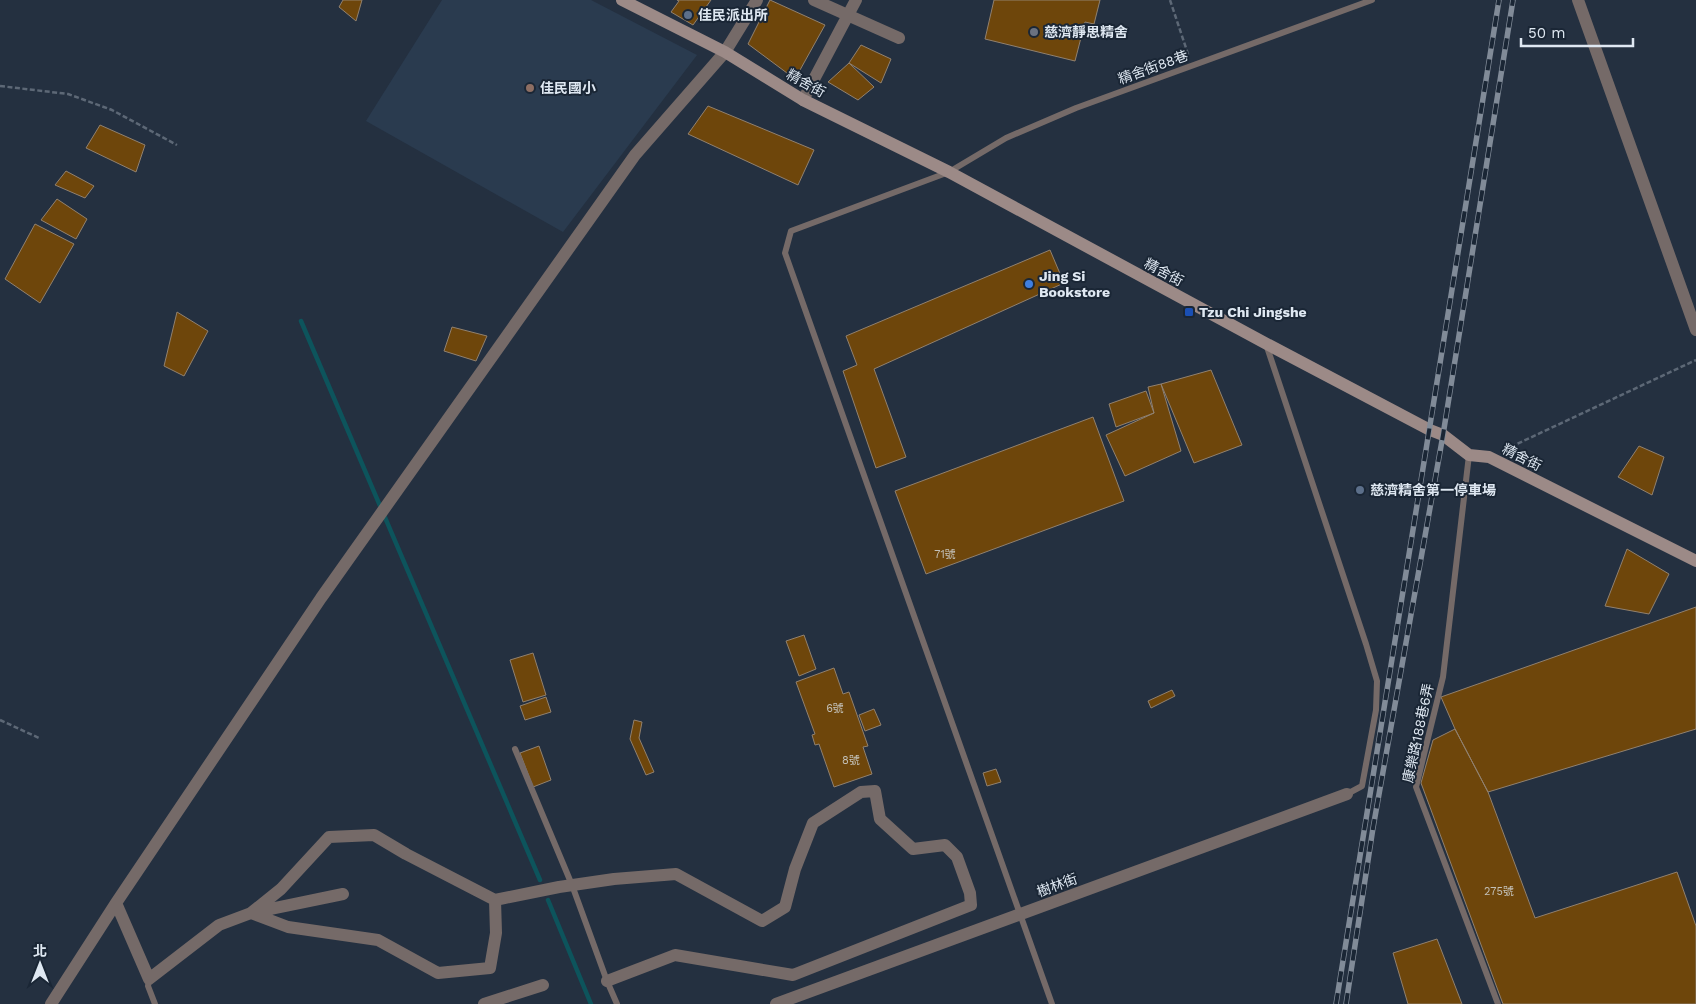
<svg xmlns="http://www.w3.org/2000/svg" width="1696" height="1004" font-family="'Work Sans','Noto Sans TC',sans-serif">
	<rect width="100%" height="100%" fill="#243040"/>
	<path fill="#2a3b4f" d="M 442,0 L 591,0 L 697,55 L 563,232 L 366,121 Z"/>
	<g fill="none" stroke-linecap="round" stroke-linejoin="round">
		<path stroke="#0d545c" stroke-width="4.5" d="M 301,321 L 540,880
			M 548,900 L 591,1004"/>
	</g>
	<path fill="#6e460b" stroke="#91816f" d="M 343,0 L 362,0 L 356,21 L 339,7 Z
		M 677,0 L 711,0 L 693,25 L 671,12 L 679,1 Z
		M 770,0 L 825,25 L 795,79 L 748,44 Z
		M 994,0 L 1100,0 L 1094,24 L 1085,22 L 1075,61 L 985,39 Z
		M 861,45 L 891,59 L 881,83 L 849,63 Z
		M 849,63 L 874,87 L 858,100 L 828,82 Z
		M 708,106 L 814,150 L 798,185 L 688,134 Z
		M 100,125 L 145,145 L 136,172 L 86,148 Z
		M 66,171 L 94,186 L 85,198 L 55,185 Z
		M 57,199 L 87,219 L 76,239 L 41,220 Z
		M 35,224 L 74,244 L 40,303 L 5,279 Z
		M 1050,250 L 1064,283 L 874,369 L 906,457 L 876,468 L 843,371 L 857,365 L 846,336 Z
		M 177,312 L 208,331 L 184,376 L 164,366 Z
		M 452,327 L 487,336 L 476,361 L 444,351 Z
		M 1211,370 L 1242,445 L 1194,463 L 1161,384 Z
		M 1161,384 L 1181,451 L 1125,476 L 1106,435 L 1154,413 L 1148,387 Z
		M 1146,391 L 1154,413 L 1116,427 L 1109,404 Z
		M 1093,417 L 1124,501 L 926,574 L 895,491 Z
		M 1639,446 L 1664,457 L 1652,495 L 1618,477 Z
		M 1627,549 L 1669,574 L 1649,614 L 1605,606 Z
		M 1696,607 L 1696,729 L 1488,792 L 1455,729 L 1441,697 Z
		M 804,635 L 816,669 L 799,676 L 786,641 Z
		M 533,653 L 546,695 L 523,702 L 510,660 Z
		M 834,668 L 843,694 L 849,692 L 868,746 L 863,747 L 872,774 L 834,787 L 819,744 L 815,745 L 812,735 L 815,734 L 796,682 Z
		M 1172,690 L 1175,696 L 1151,708 L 1148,701 Z
		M 546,697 L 551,712 L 525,720 L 520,706 Z
		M 874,709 L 881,725 L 865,731 L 859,715 Z
		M 634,720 L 642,722 L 639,738 L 654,772 L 646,775 L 630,739 Z
		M 1455,729 L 1488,792 L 1535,918 L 1677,872 L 1696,926 L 1696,1004 L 1503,1004 L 1421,783 L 1433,740 Z
		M 539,746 L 551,780 L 533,787 L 520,753 Z
		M 996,769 L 1001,782 L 987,786 L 983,773 Z
		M 1437,939 L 1462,1004 L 1408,1004 L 1393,953 Z"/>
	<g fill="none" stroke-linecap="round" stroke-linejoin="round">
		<path stroke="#5d6876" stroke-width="2.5" stroke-dasharray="5 2.5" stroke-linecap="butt" d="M 1170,0 L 1189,57
			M 0,86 L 68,94 L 112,110 L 177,145
			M 1504,450 L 1696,360
			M 0,720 L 39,738"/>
		<path stroke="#756a68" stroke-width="6" d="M 1266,344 L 1366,644 L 1377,681 L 1376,710 L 1362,786 L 1347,794
			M 1469,455 L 1443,677 L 1416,787 L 1498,1004
			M 515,749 L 572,885 L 607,981 L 617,1004
			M 149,979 L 148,986 L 155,1004
			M 1052,1004 L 785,253 L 791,231 L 949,172 L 1006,138 L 1076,108 L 1372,0"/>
		<path stroke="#756a68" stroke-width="12" d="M 814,0 L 899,38
			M 1578,0 L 1696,330
			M 803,100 L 856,0
			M 495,900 L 406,854 L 374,835 L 329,837 L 281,889 L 251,913 L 288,927 L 378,940 L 438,973 L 490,968 L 496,933 L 495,900 L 559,887 L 614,879 L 676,874 L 762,921 L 785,907 L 795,869 L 813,823 L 861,792 L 875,791 L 880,819 L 913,849 L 945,845 L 957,857 L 970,893 L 971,905 L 793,975 L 675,955 L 607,981
			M 116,903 L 149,979 L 219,925 L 251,913 L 343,894
			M 51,1004 L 116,903 L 321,598 L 635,155 L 725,52 L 757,0
			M 484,1004 L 543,985
			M 776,1004 L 1347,794"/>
		<path stroke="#9c8a87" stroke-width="12" d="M 622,0 L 725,52 L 803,100 L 949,172 L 1265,343 L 1430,430 L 1443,435 L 1469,455 L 1489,457 L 1696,561"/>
		<g stroke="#818b98" stroke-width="5.5">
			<path id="rail" d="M 1336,1004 L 1499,0
				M 1346,1004 L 1373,828 L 1443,435 L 1513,0"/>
		</g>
		<use href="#rail" stroke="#1a2635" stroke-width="4" stroke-dasharray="11" stroke-linecap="butt"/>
	</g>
	<g fill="#5c6f8a" stroke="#1a2635" stroke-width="2">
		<circle cx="688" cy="15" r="5"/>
		<circle cx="1360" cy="490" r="5"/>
	</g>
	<circle fill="#6b7280" stroke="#1a2635" stroke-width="2" cx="1034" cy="32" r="5"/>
	<circle fill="#8d6e63" stroke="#1a2635" stroke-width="2" cx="530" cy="88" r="5"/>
	<circle fill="#3f7fe0" stroke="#1a2635" stroke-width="2" cx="1029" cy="284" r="5"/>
	<rect fill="#1a4fb4" stroke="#1a2635" stroke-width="2" x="1184" y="307" width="10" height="10" rx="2.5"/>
	<g text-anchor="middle" stroke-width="4" stroke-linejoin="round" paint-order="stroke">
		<g font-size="11" fill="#c3c0b8">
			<text x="945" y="558">71號</text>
			<text x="835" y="712">6號</text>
			<text x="851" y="764">8號</text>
			<text x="1499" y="895">275號</text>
		</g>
		<g font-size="14" font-weight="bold" fill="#dfe8f2" stroke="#1a2635" text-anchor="start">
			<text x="698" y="20">佳民派出所</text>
			<text x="1044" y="37">慈濟靜思精舍</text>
			<text x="540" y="93">佳民國小</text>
			<text x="1039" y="281">Jing Si<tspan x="1039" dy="16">Bookstore</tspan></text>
			<text x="1199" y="317">Tzu Chi Jingshe</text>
			<text x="1370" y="495">慈濟精舍第一停車場</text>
		</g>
		<g font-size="14" fill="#dfe8f2" stroke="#1a2635">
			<text transform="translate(1153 67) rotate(-20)" y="5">精舍街88巷</text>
			<text transform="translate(806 83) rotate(29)" y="5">精舍街</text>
			<text transform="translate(1164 272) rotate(28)" y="5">精舍街</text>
			<text transform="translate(1522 457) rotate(27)" y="5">精舍街</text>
			<text transform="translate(1418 733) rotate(-78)" y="5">康樂路188巷6弄</text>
			<text transform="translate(1057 885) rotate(-20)" y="5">樹林街</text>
		</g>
	</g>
	<g transform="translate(40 964)" stroke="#1a2635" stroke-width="4" paint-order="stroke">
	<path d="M0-4L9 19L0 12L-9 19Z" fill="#dfe8f2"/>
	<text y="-8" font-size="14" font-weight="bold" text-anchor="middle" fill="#dfe8f2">北</text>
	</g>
	<path d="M1521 38v8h112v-8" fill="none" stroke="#dfe8f2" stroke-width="2.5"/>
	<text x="1528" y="38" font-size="15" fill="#dfe8f2" stroke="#1a2635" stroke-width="4" paint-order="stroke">50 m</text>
</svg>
